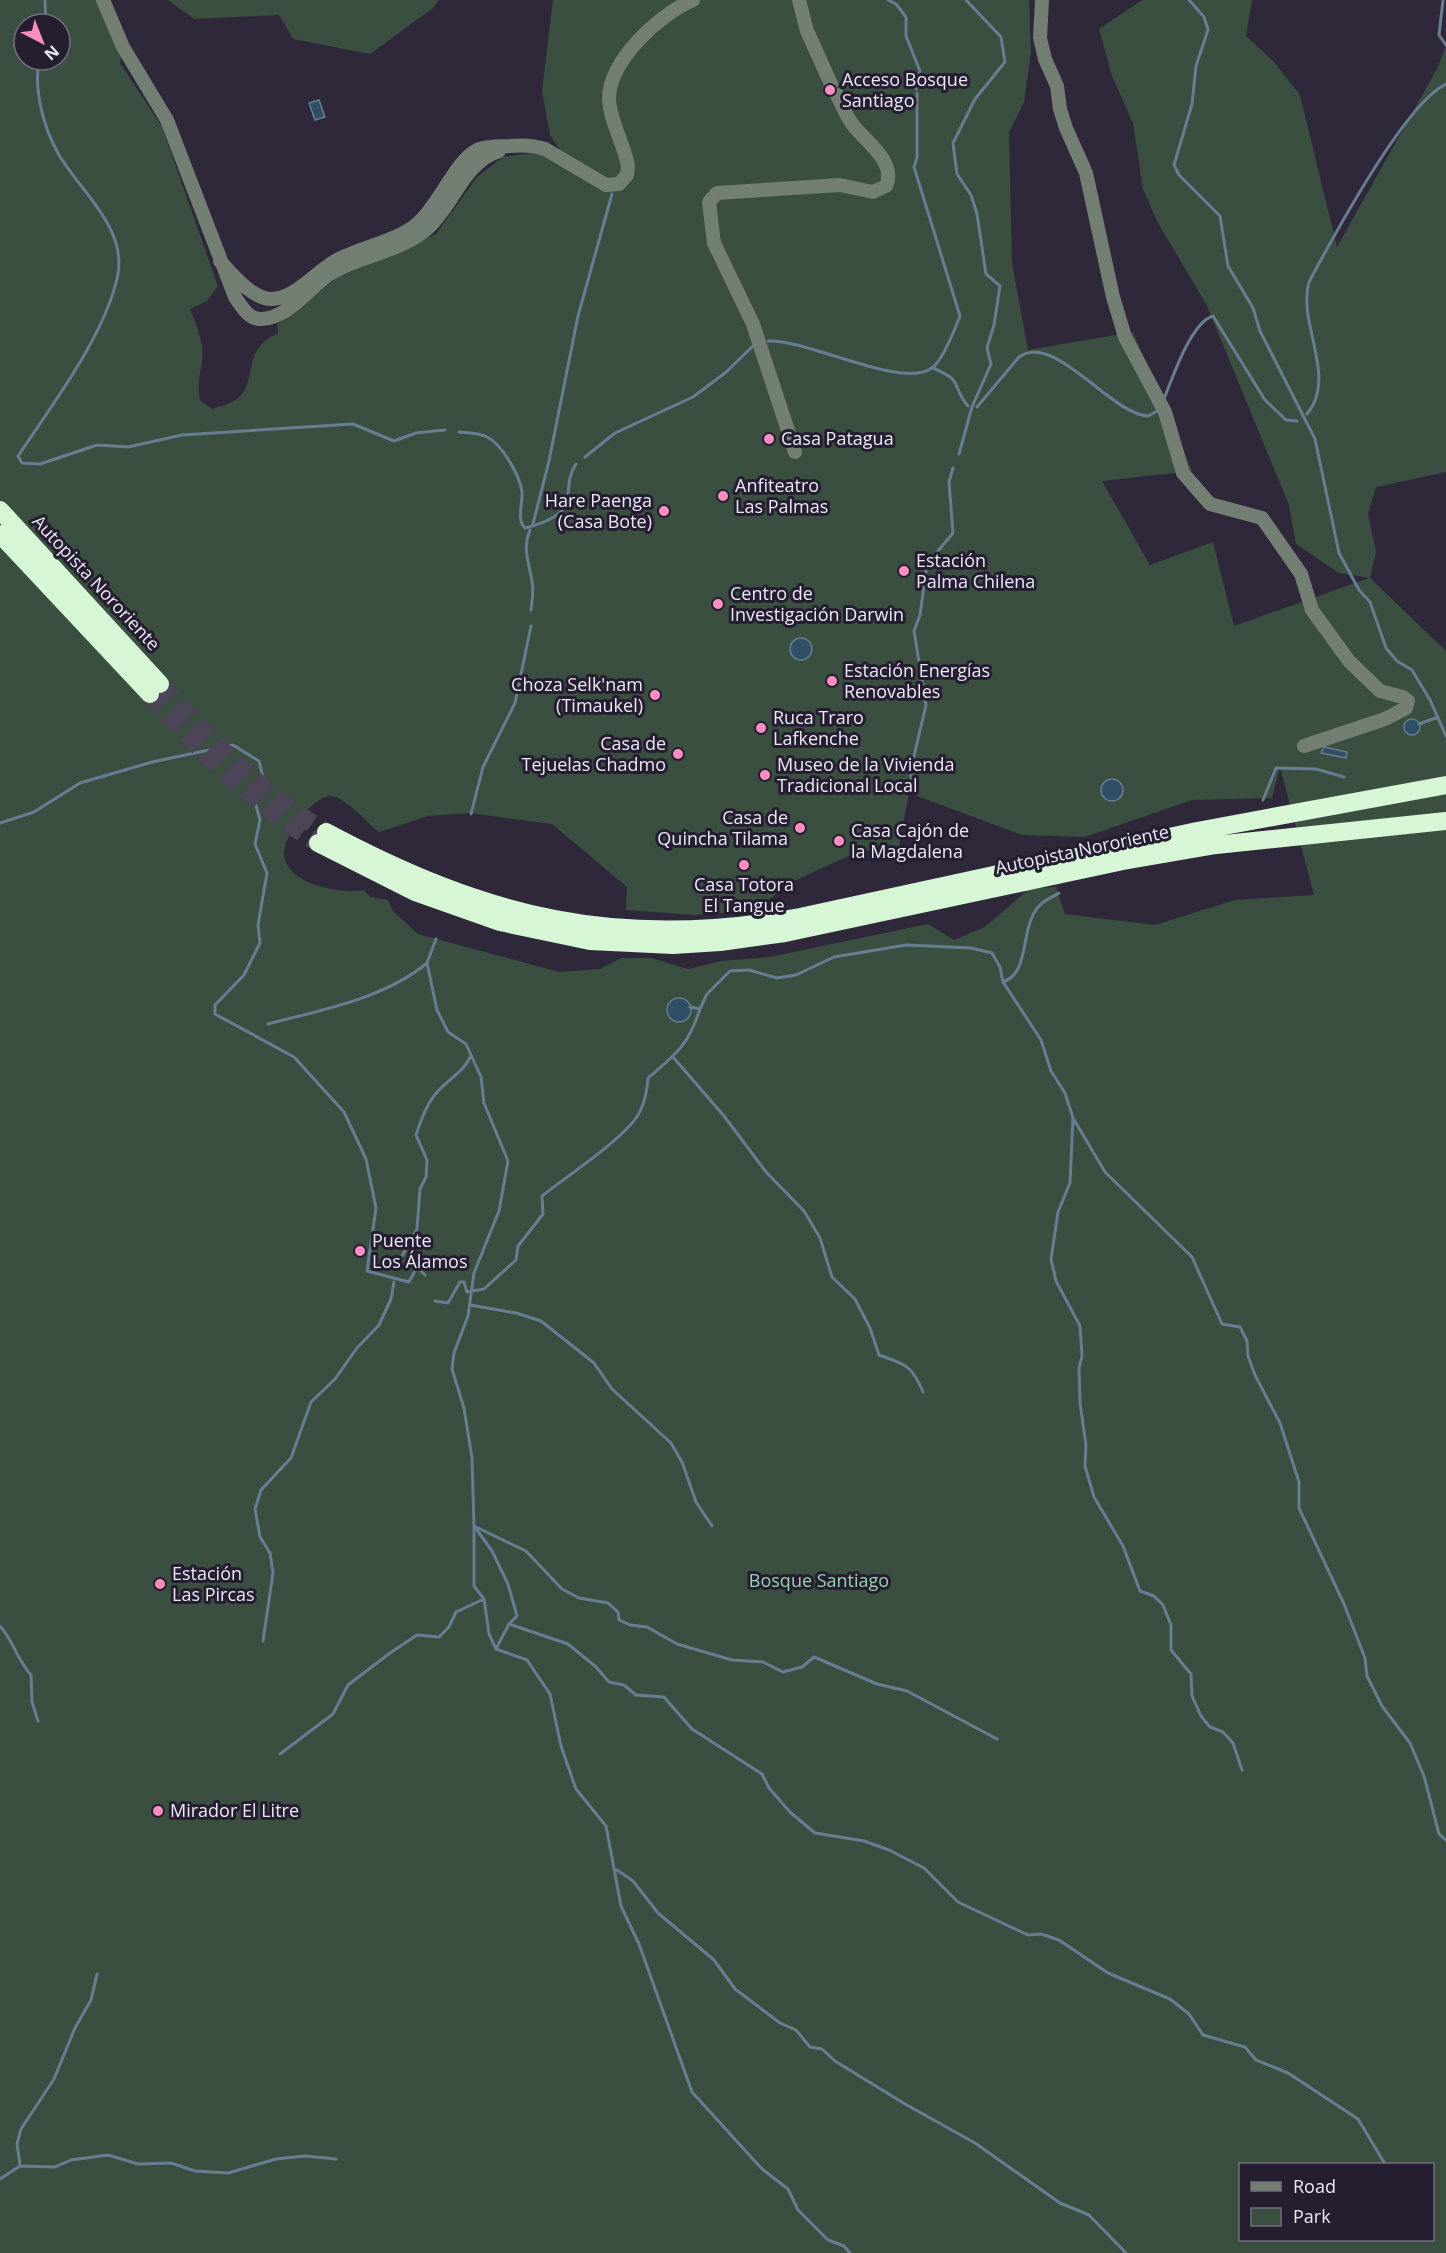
<svg xmlns="http://www.w3.org/2000/svg" width="1446" height="2253" font-family="'Open Sans',sans-serif">
	<rect width="100%" height="100%" fill="#2f283b"/>
	<path fill="#3a4f40" fill-rule="evenodd" d="M 0,0 L 98,0 L 121,53 L 120,63 L 162,127 L 218,286 L 207,301 L 190,309 C 196,324 205,345 202,361 C 200,376 197,384 200,400 L 212,409 C 220,406 232,404 238,398 C 258,381 241,349 278,333 L 277,324 L 337,278 L 436,234 L 477,177 L 503,157 L 542,152 L 573,170 L 550,135 L 542,91 L 553,0 L 1029,0 L 1031,53 L 1024,102 L 1009,133 L 1012,263 L 1028,350 L 1133,332 L 1192,471 L 1102,481 L 1150,565 L 1213,542 L 1234,626 L 1369,578 L 1339,573 L 1296,544 L 1289,505 L 1207,306 L 1157,221 L 1143,189 L 1133,123 L 1112,76 L 1099,29 L 1142,0 L 1252,0 L 1246,36 L 1273,61 L 1300,95 L 1337,247 L 1438,67 L 1446,45 L 1446,472 L 1376,487 L 1368,513 L 1376,552 L 1370,578 L 1446,651 L 1446,2253 L 0,2253 ZM 24,24 L 60,24 L 60,60 L 24,60 ZM 1280,767 L 1314,895 L 1235,900 L 1155,925 L 1065,914 L 1056,887 L 1029,889 L 985,927 L 954,940 L 928,924 L 770,957 L 721,961 L 688,969 L 651,958 L 621,958 L 600,969 L 559,972 L 418,934 L 393,911 L 388,900 L 370,897 L 364,890 C 340,894 285,885 284,853 C 284,836 317,788 336,797 C 351,804 366,821 379,832 L 428,816 L 469,813 L 552,824 L 627,887 L 626,910 L 693,915 L 753,911 L 794,881 L 855,853 L 899,846 L 909,793 L 1022,835 L 1085,837 L 1192,800 L 1272,798 ZM 1240,2164 L 1432,2164 L 1432,2240 L 1240,2240 Z
		M 168,0 L 439,0 L 433,8 L 370,54 L 293,39 L 279,15 L 194,19 Z"/>
	<path fill="#304f66" stroke="#687d91" stroke-width="1.5" d="M 319,100 L 325,117 L 315,120 L 309,103 Z
		M790 649a11 11 0 1 1 22 0a11 11 0 1 1-22 0Z
		M1404 727a8 8 0 1 1 16 0a8 8 0 1 1-16 0Z
		M 1324,747 L 1347,752 L 1346,758 L 1321,753 Z
		M1101 790a11 11 0 1 1 22 0a11 11 0 1 1-22 0Z
		M667 1010a12 12 0 1 1 24 0a12 12 0 1 1-24 0Z"/>
	<g fill="none" stroke-linecap="round" stroke-linejoin="round">
		<path stroke="#687d91" stroke-width="3" d="M 45,0 L 46,24
			M 888,0 L 896,4 L 906,17 L 906,36 L 920,71 L 916,83 L 916,89
			M 1189,0 L 1204,17 L 1208,30 L 1196,66 L 1192,104 L 1174,165 L 1179,175 L 1220,216 L 1228,266 L 1253,308 L 1260,331 L 1315,439 L 1339,553 L 1359,590 L 1370,602 L 1386,648 L 1397,661 L 1412,670 L 1430,700 L 1446,736
			M 1443,0 L 1439,35 L 1446,45
			M 39,60 C 33,94 46,139 67,167 C 90,200 128,234 117,279 C 103,338 52,405 18,456 L 22,463 L 40,464 L 97,445 L 128,447 L 182,435 L 353,424 L 394,441 L 416,433 L 445,430
			M 768,341 C 808,339 902,390 932,368 C 943,360 955,329 960,316 L 914,167 L 917,157 L 917,93
			M 933,368 C 966,382 950,385 968,406
			M 1164,399 C 1172,379 1191,322 1213,316 L 1265,400 L 1286,420 L 1297,421
			M 977,407 L 1019,357 C 1055,332 1110,414 1148,416 L 1159,410
			M 1307,414 C 1338,377 1297,323 1309,282 C 1333,237 1404,104 1446,84
			M 459,432 C 467,433 479,433 487,437 C 502,444 520,476 522,492 C 523,504 516,519 525,528 C 541,524 568,515 568,496 C 569,484 569,474 576,464
			M 959,454 L 972,407 L 991,364 L 987,348 L 994,325 L 1000,286 L 986,274 L 977,214 L 971,195 L 957,174 L 953,143 L 975,99 L 1005,62 L 1001,37 L 966,0
			M 585,457 L 615,433 L 693,397 L 725,373 L 753,346
			M 533,524 L 549,461 L 578,316 L 612,194
			M 530,530 C 522,549 529,562 532,581 C 534,590 532,601 531,610
			M 1419,724 L 1438,717
			M 911,791 L 911,769 L 926,705 L 914,631 L 920,615 L 927,564 L 953,533 L 949,482 L 953,468
			M 1263,800 L 1276,768 L 1316,769 L 1344,777
			M 255,802 L 260,820 L 255,844 L 267,873 L 258,925 L 260,943 L 244,975 L 215,1005 L 215,1014 L 294,1057 L 344,1112 L 366,1159 L 376,1208 L 367,1271 L 409,1282 L 417,1267 L 425,1275
			M 471,814 L 483,767 L 515,703 L 531,626
			M 0,823 L 34,812 L 80,783 L 152,762 L 233,745 L 259,761 L 263,777 L 260,782
			M 436,939 L 427,963 L 437,1010 L 448,1032 L 466,1044 L 481,1077 L 484,1103 L 508,1161 L 499,1211 L 474,1273 L 468,1316 L 454,1353 L 452,1369 L 464,1408 L 472,1458 L 474,1526 L 492,1551 L 508,1584 L 517,1616 L 509,1624 L 496,1649 L 527,1660 L 550,1694 L 561,1746 L 576,1789 L 606,1826 L 621,1906 L 639,1944 L 692,2092 L 762,2169 L 788,2189 L 798,2210 L 828,2240 L 844,2246 L 850,2253
			M 1003,982 L 1041,1040 L 1051,1071 L 1065,1093 L 1073,1118 L 1105,1172 L 1192,1257 L 1222,1324 L 1240,1327 L 1247,1341 L 1248,1356 L 1255,1375 L 1280,1423 L 1299,1482 L 1299,1508 L 1344,1604 L 1365,1658 L 1367,1676 L 1382,1706 L 1410,1743 L 1424,1776 L 1439,1834 L 1446,1840
			M 1003,982 C 1031,973 1019,928 1039,906 C 1044,900 1053,897 1059,893
			M 700,1009 L 707,994 L 730,971 L 749,970 L 777,978 L 796,975 L 834,957 L 906,945 L 971,948 L 992,953 L 1000,967 L 1003,982
			M 268,1024 C 320,1010 384,999 427,963
			M 673,1057 L 724,1116 L 766,1172 L 804,1211 L 820,1238 L 832,1277 L 855,1299 L 870,1328 L 879,1355 C 905,1364 912,1365 923,1392
			M 1073,1118 L 1070,1183 L 1058,1212 L 1051,1259 L 1056,1281 L 1080,1326 L 1082,1356 L 1079,1368 L 1080,1403 L 1086,1445 L 1085,1466 L 1094,1497 L 1123,1546 L 1140,1591 L 1154,1596 L 1163,1605 L 1171,1625 L 1171,1650 L 1191,1674 L 1192,1696 L 1201,1716 L 1210,1727 L 1223,1732 L 1233,1743 L 1242,1770
			M 396,1267 L 417,1229 L 420,1189 L 426,1177 L 427,1160 L 416,1135 C 421,1120 427,1103 438,1091 C 450,1078 463,1072 471,1056
			M 435,1301 L 448,1303 L 460,1282 L 464,1282 L 467,1292 L 484,1289 L 516,1260 L 518,1246 L 543,1214 L 542,1196 C 567,1176 619,1142 636,1118 C 644,1107 647,1091 648,1078 C 676,1054 688,1046 700,1009 L 690,1007
			M 470,1305 L 516,1313 L 541,1321 L 594,1363 L 612,1389 L 671,1443 L 682,1462 L 696,1502 L 712,1526
			M 509,1624 L 568,1644 L 596,1667 L 609,1682 L 624,1685 L 636,1695 L 664,1697 L 692,1729 L 762,1774 L 769,1788 L 790,1812 L 815,1833 L 864,1841 L 889,1850 L 924,1868 L 958,1902 L 1028,1935 L 1041,1934 L 1059,1940 L 1108,1973 L 1170,1999 L 1189,2014 L 1203,2035 L 1245,2047 L 1256,2060 L 1288,2073 L 1358,2119 L 1385,2164
			M 0,1626 C 13,1640 16,1658 31,1675 L 32,1702 L 38,1721
			M 263,1641 L 273,1573 L 270,1553 L 260,1537 L 255,1509 L 261,1490 L 291,1458 L 311,1402 L 335,1379 L 357,1348 L 379,1325 L 391,1299 L 394,1282
			M 496,1649 L 489,1634 L 484,1599 L 474,1586 L 474,1526 L 526,1551 L 562,1589 L 579,1598 L 608,1603 L 618,1612 L 619,1620 L 630,1625 L 647,1627 L 677,1644 L 732,1660 L 763,1662 L 783,1672 L 802,1667 L 814,1657 L 877,1684 L 907,1691 L 997,1739
			M 280,1754 L 333,1714 L 348,1685 L 390,1653 L 417,1635 L 439,1637 L 449,1627 L 456,1612 L 484,1599
			M 617,1870 L 633,1881 L 658,1913 L 714,1960 L 735,1989 L 780,2023 L 796,2030 L 810,2047 L 822,2049 L 835,2061 L 905,2104 L 975,2143 L 1060,2203 L 1089,2215 L 1126,2253
			M 20,2165 L 17,2144 L 21,2129 L 54,2079 L 75,2028 L 91,2000 L 97,1974
			M 0,2179 L 20,2166 L 55,2167 L 71,2160 L 108,2155 L 138,2164 L 171,2163 L 195,2171 L 228,2173 L 276,2159 L 305,2156 L 336,2159"/>
		<path stroke="#4b4557" stroke-width="18" stroke-dasharray="18 9" stroke-linecap="butt" d="M 160,684 C 210,741 261,792 326,832
			M 150,694 C 202,753 250,801 318,843"/>
		<path stroke="#737f73" stroke-width="14" d="M 103,0 L 123,47 L 167,120 L 235,297 C 242,307 249,320 262,319 C 288,318 310,287 330,274 C 361,255 402,252 429,227 C 454,204 464,162 499,151
			M 799,0 L 807,31 L 831,84
			M 1042,0 L 1040,38 L 1045,59 L 1057,86 L 1060,109 L 1066,128 L 1086,173 L 1113,297 L 1125,337 L 1165,412 L 1183,473 L 1210,504 L 1262,518 L 1301,574 L 1312,610 L 1349,661 L 1380,691 L 1403,697 L 1408,701 L 1406,708 L 1385,719 L 1304,746
			M 220,261 C 232,274 251,298 271,299 C 296,299 316,271 337,260 C 359,248 399,240 417,224 C 438,207 456,160 477,150 C 486,146 499,146 509,146 C 522,145 533,145 545,149 L 606,185 L 619,184 L 627,175 L 628,166 C 624,144 610,121 609,99 C 609,60 660,14 693,0
			M 795,452 L 753,324 L 714,243 L 709,202 L 717,193 L 840,185 L 873,192 L 886,186 C 897,162 865,141 853,125 C 846,116 842,105 837,95"/>
		<path stroke="#d7f6d5" stroke-width="18" d="M 0,510 L 160,684
			M 0,534 L 150,694
			M 326,832 C 487,918 618,950 800,917 L 1197,831 L 1446,785
			M 318,843 L 415,892 L 500,922 L 590,941 L 673,945 L 720,942 L 785,933 L 1123,861 L 1216,845 L 1446,821"/>
	</g>
	<g fill="#fd8ec0" stroke="#251e31" stroke-width="2">
		<circle cx="830" cy="90" r="6"/>
		<circle cx="769" cy="439" r="6"/>
		<circle cx="723" cy="496" r="6"/>
		<circle cx="664" cy="511" r="6"/>
		<circle cx="904" cy="571" r="6"/>
		<circle cx="718" cy="604" r="6"/>
		<circle cx="832" cy="681" r="6"/>
		<circle cx="655" cy="695" r="6"/>
		<circle cx="761" cy="728" r="6"/>
		<circle cx="678" cy="754" r="6"/>
		<circle cx="765" cy="775" r="6"/>
		<circle cx="800" cy="828" r="6"/>
		<circle cx="839" cy="841" r="6"/>
		<circle cx="744" cy="865" r="6"/>
		<circle cx="360" cy="1251" r="6"/>
		<circle cx="160" cy="1584" r="6"/>
		<circle cx="158" cy="1811" r="6"/>
	</g>
	<g text-anchor="middle" stroke-width="6" stroke-linejoin="round" paint-order="stroke">
		<g font-size="18" fill="#ebe7f4" stroke="#251e31" text-anchor="start">
			<text x="842" y="86">Acceso Bosque<tspan x="842" dy="21">Santiago</tspan></text>
			<text x="781" y="445">Casa Patagua</text>
			<text x="735" y="492">Anfiteatro<tspan x="735" dy="21">Las Palmas</tspan></text>
			<text x="652" y="507" text-anchor="end">Hare Paenga<tspan x="652" dy="21">(Casa Bote)</tspan></text>
			<text x="916" y="567">Estación<tspan x="916" dy="21">Palma Chilena</tspan></text>
			<text x="730" y="600">Centro de<tspan x="730" dy="21">Investigación Darwin</tspan></text>
			<text x="844" y="677">Estación Energías<tspan x="844" dy="21">Renovables</tspan></text>
			<text x="643" y="691" text-anchor="end">Choza Selk'nam<tspan x="643" dy="21">(Timaukel)</tspan></text>
			<text x="773" y="724">Ruca Traro<tspan x="773" dy="21">Lafkenche</tspan></text>
			<text x="666" y="750" text-anchor="end">Casa de<tspan x="666" dy="21">Tejuelas Chadmo</tspan></text>
			<text x="777" y="771">Museo de la Vivienda<tspan x="777" dy="21">Tradicional Local</tspan></text>
			<text x="788" y="824" text-anchor="end">Casa de<tspan x="788" dy="21">Quincha Tilama</tspan></text>
			<text x="851" y="837">Casa Cajón de<tspan x="851" dy="21">la Magdalena</tspan></text>
			<text x="744" y="891" text-anchor="middle">Casa Totora<tspan x="744" dy="21">El Tangue</tspan></text>
			<text x="372" y="1247">Puente<tspan x="372" dy="21">Los Álamos</tspan></text>
			<text x="172" y="1580">Estación<tspan x="172" dy="21">Las Pircas</tspan></text>
			<text x="170" y="1817">Mirador El Litre</text>
		</g>
		<g font-size="18" fill="#ebe7f4" stroke="#251e31">
			<text transform="translate(96 583) rotate(47)" y="6">Autopista Nororiente</text>
			<text transform="translate(1082 850) rotate(-12)" y="6">Autopista Nororiente</text>
		</g>
		<g font-size="18" fill="#98d3aa" stroke="#251e31">
			<text x="819" y="1587">Bosque Santiago</text>
		</g>
	</g>
	<rect x="1239" y="2163" width="195" height="78" fill="#251e31" stroke="#746e7f" stroke-width="1.5"/>
	<rect x="1251" y="2182" width="30" height="9" fill="#737f73" stroke="#746e7f" stroke-width="1.5"/>
	<text x="1293" y="2193" font-size="18" fill="#ebe7f4">Road</text>
	<rect x="1251" y="2208" width="30" height="18" fill="#3a4f40" stroke="#746e7f" stroke-width="1.5"/>
	<text x="1293" y="2223" font-size="18" fill="#ebe7f4">Park</text>
	<g transform="translate(42 42) rotate(138)"><circle r="28" fill="#251e31" stroke="#746e7f" stroke-width="1.5"/>
	<path d="M0-4.5L10 22L0 15L-10 22Z" fill="#fd8ec0"/>
	<text y="-9" font-size="16" font-weight="bold" text-anchor="middle" fill="#ebe7f4">N</text>
	</g>
</svg>
